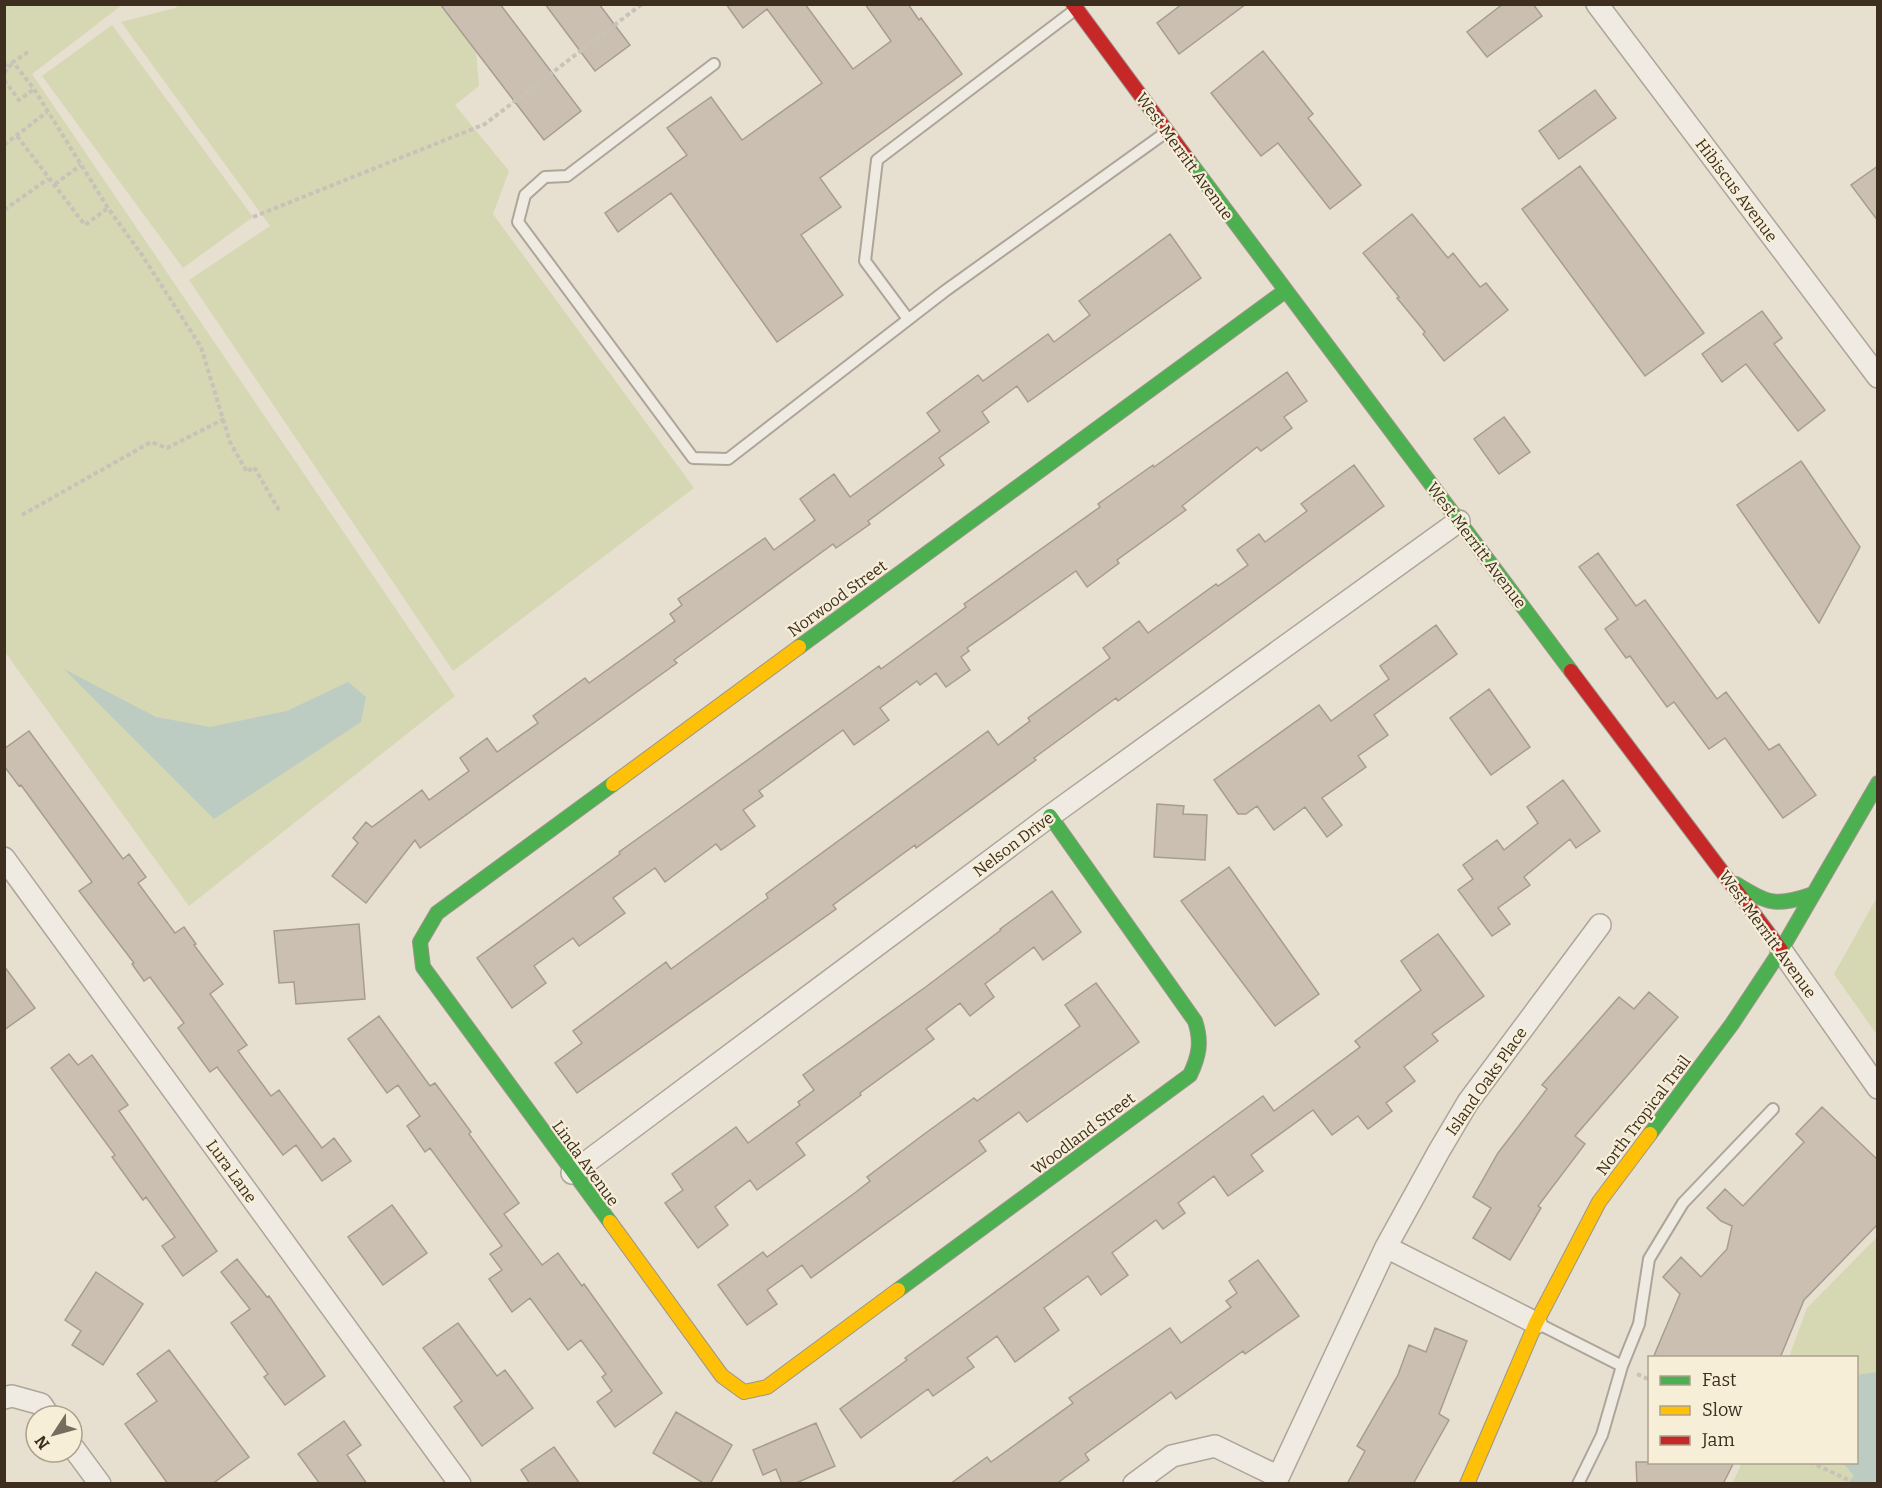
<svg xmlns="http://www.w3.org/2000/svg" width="1882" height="1488" font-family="Bitter,serif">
	<rect width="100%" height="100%" fill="#e7e0d1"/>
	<path fill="#d6d7b3" d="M 181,4 L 472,5 L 479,86 L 455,105 L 509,171 L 493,214 L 694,488 L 453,671 L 189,280 L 270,226 L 121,22 L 175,8 Z
		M 5,5 L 122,5 L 32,74 L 455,696 L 189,906 L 5,652 Z
		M 112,25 L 253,217 L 183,268 L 42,76 Z
		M 1877,897 L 1878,1035 L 1877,1035 L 1834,974 Z
		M 1877,1237 L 1877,1483 L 1732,1484 L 1742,1463 L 1856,1462 L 1856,1358 L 1789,1357 L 1807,1308 Z"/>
	<path fill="#bcccc2" d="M 64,669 L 156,717 L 210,727 L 287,711 L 348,682 L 366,697 L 361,722 L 214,819 Z
		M 1877,1372 L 1877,1483 L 1848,1483 L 1854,1476 L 1843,1463 L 1856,1462 L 1857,1375 Z"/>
	<path fill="#cbbfb2" stroke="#a89c90" stroke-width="1.5" d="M 440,4 L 500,4 L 581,111 L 544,140 Z
		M 545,4 L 599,4 L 630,45 L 595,71 Z
		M 726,4 L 805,4 L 853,69 L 891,41 L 865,4 L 908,4 L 919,20 L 921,18 L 962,74 L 820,178 L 841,207 L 801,235 L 843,295 L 777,342 L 671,193 L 618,232 L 605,213 L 687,155 L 667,128 L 711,97 L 742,140 L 822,83 L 767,9 L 743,28 Z
		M 1182,4 L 1246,4 L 1179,54 L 1157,23 Z
		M 1503,4 L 1533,4 L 1542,16 L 1487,57 L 1467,32 Z
		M 1263,51 L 1313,114 L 1308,118 L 1361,185 L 1330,209 L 1278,143 L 1261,156 L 1211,93 Z
		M 1595,90 L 1616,118 L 1559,159 L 1539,131 Z
		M 1580,166 L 1704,333 L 1645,376 L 1522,209 Z
		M 1878,166 L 1878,221 L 1851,185 Z
		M 1412,214 L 1448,258 L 1453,253 L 1480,287 L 1486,283 L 1508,310 L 1444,361 L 1423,334 L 1425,332 L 1397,298 L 1399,297 L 1363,253 Z
		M 1170,234 L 1201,278 L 1028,402 L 1017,386 L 982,412 L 989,422 L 939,458 L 944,465 L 868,521 L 870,524 L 836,548 L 833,544 L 674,660 L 677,663 L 420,848 L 415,840 L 366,903 L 332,876 L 358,843 L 353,838 L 366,822 L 372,827 L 422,790 L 429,800 L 469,771 L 460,758 L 487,738 L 497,752 L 538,723 L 533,716 L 585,678 L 589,683 L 675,621 L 670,614 L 682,605 L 678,599 L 765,538 L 774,550 L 815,520 L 800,499 L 834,474 L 850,497 L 940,431 L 927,413 L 978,375 L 983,381 L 1048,334 L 1054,342 L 1090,315 L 1079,301 Z
		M 1762,311 L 1782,338 L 1774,344 L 1825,410 L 1798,431 L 1746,364 L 1722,382 L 1702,354 Z
		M 1287,372 L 1307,401 L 1284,417 L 1292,428 L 1261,451 L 1257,447 L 1182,506 L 1186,510 L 1117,560 L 1119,563 L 1087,587 L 1076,571 L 967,648 L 969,651 L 961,657 L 970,670 L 946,687 L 936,673 L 920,685 L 917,681 L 880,708 L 889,720 L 854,745 L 843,730 L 759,791 L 763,796 L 743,810 L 755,826 L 721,850 L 716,844 L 665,882 L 655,868 L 613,898 L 625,913 L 579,946 L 573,938 L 534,966 L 546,983 L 512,1008 L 477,958 L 620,854 L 619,852 L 668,817 L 879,666 L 881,669 L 966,607 L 964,604 L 1100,507 L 1098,504 L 1153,465 L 1154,467 Z
		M 1504,417 L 1530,452 L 1499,474 L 1474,439 Z
		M 1801,461 L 1860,547 L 1819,623 L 1737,505 Z
		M 1354,465 L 1384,506 L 1118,701 L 1116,698 L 1034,758 L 1036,760 L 916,848 L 915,845 L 833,905 L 836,909 L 577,1093 L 555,1063 L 582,1043 L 573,1031 L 666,962 L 671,969 L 768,898 L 766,894 L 988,731 L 998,745 L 1030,721 L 1028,718 L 1110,658 L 1103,648 L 1139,621 L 1148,633 L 1216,584 L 1218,586 L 1248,565 L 1237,550 L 1259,534 L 1265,542 L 1307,511 L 1301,504 Z
		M 1598,553 L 1636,606 L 1645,600 L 1717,699 L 1726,692 L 1769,750 L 1779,744 L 1816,795 L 1783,818 L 1725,738 L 1709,749 L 1674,702 L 1667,707 L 1630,656 L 1626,658 L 1605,629 L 1618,619 L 1579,567 Z
		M 1436,625 L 1457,654 L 1374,715 L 1388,735 L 1358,756 L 1366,767 L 1322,798 L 1342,825 L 1327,837 L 1305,807 L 1274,830 L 1257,806 L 1246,814 L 1238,814 L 1214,780 L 1319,705 L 1331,721 L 1389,679 L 1380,666 Z
		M 1489,689 L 1530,747 L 1491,775 L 1450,718 Z
		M 29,731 L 123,859 L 129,854 L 146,877 L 138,883 L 175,933 L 184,927 L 196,944 L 194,945 L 223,984 L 210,994 L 247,1045 L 238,1051 L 271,1096 L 279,1090 L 322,1148 L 334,1138 L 351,1161 L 322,1181 L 296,1145 L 283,1155 L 217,1067 L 210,1072 L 178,1028 L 184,1023 L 150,977 L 144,981 L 132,964 L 134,963 L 79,891 L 92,882 L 21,785 L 19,786 L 4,766 L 4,749 Z
		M 1563,780 L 1600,831 L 1576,848 L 1570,839 L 1524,877 L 1530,885 L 1498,908 L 1510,924 L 1492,936 L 1458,890 L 1473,879 L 1463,865 L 1497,840 L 1504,850 L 1538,823 L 1527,807 Z
		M 1157,804 L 1184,806 L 1183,814 L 1207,815 L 1205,860 L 1154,857 Z
		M 1229,867 L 1319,994 L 1275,1026 L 1181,901 Z
		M 1052,891 L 1081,932 L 1043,960 L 1034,947 L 985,984 L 994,997 L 970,1016 L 960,1003 L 926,1029 L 934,1039 L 860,1093 L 861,1095 L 796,1143 L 805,1155 L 757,1190 L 750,1180 L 715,1207 L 728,1225 L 698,1248 L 665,1203 L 683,1190 L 672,1174 L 736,1127 L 748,1143 L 800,1105 L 798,1102 L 814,1090 L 803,1075 L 927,986 L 1001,930 L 1000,929 Z
		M 359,924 L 365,999 L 296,1004 L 294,982 L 279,983 L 274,931 Z
		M 1438,934 L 1484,996 L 1432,1034 L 1438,1041 L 1404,1067 L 1415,1081 L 1386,1103 L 1392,1111 L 1368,1129 L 1358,1116 L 1332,1135 L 1313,1110 L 1251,1155 L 1263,1171 L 1228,1196 L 1214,1176 L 1178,1203 L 1185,1213 L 1163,1229 L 1156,1220 L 1112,1253 L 1128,1275 L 1101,1295 L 1088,1276 L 1044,1308 L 1059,1330 L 1015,1362 L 997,1336 L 967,1358 L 974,1367 L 933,1396 L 928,1389 L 861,1438 L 840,1409 L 907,1360 L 905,1358 L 1263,1096 L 1274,1111 L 1360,1047 L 1355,1041 L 1421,990 L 1401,961 Z
		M 4,966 L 35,1008 L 4,1030 Z
		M 1096,983 L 1139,1042 L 1027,1122 L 1019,1112 L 979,1141 L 986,1151 L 811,1278 L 802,1265 L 767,1290 L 777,1304 L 747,1325 L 718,1285 L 763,1252 L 767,1257 L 856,1192 L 870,1181 L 867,1177 L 927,1132 L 974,1098 L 977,1101 L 1080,1026 L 1065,1005 Z
		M 1649,992 L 1678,1017 L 1575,1136 L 1585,1144 L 1538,1206 L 1541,1208 L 1510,1260 L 1473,1238 L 1491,1208 L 1473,1197 L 1498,1153 L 1547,1089 L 1542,1085 L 1619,997 L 1634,1009 Z
		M 379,1016 L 430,1086 L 435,1083 L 471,1132 L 469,1134 L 519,1203 L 504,1214 L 542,1265 L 558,1253 L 582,1286 L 584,1284 L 662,1393 L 615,1427 L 597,1402 L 612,1391 L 602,1377 L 606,1374 L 581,1340 L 568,1350 L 530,1298 L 512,1312 L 489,1279 L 502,1270 L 490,1254 L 502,1246 L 430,1148 L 425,1152 L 407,1126 L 420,1116 L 398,1085 L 387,1093 L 348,1039 Z
		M 69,1054 L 78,1065 L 92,1055 L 128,1105 L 119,1111 L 217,1251 L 183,1276 L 162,1246 L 175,1237 L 146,1197 L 143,1200 L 112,1157 L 115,1155 L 51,1068 Z
		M 1822,1107 L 1878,1160 L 1878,1224 L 1804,1300 L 1780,1358 L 1653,1358 L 1680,1294 L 1663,1277 L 1681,1257 L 1701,1277 L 1727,1249 L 1732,1226 L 1721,1221 L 1707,1208 L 1725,1189 L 1743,1206 L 1804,1142 L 1796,1134 Z
		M 392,1205 L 427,1253 L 383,1285 L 348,1237 Z
		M 237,1259 L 267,1297 L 269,1296 L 325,1376 L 285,1405 L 264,1377 L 268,1374 L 231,1323 L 250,1309 L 221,1272 Z
		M 1258,1260 L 1299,1316 L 1245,1354 L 1243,1351 L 1176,1399 L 1171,1392 L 1085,1454 L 1089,1460 L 1056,1484 L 950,1484 L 987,1457 L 991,1462 L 1073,1403 L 1069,1398 L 1170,1328 L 1181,1343 L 1231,1307 L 1226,1301 L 1237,1293 L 1229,1281 Z
		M 96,1272 L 143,1304 L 103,1365 L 72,1345 L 81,1331 L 65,1320 Z
		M 458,1323 L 497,1376 L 505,1370 L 533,1408 L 482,1446 L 454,1407 L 462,1401 L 423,1348 Z
		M 1435,1328 L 1467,1341 L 1439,1414 L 1449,1420 L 1413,1484 L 1347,1484 L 1365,1451 L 1357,1446 L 1398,1375 L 1409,1345 L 1426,1352 Z
		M 169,1350 L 249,1457 L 212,1484 L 168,1484 L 125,1424 L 157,1401 L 137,1374 Z
		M 676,1412 L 732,1445 L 710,1484 L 705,1484 L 653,1453 Z
		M 344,1421 L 361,1445 L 347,1455 L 367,1484 L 320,1484 L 298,1454 Z
		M 816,1423 L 835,1466 L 794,1484 L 782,1484 L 776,1469 L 763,1475 L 753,1450 Z
		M 554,1447 L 580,1484 L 530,1484 L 521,1470 Z
		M 1636,1462 L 1734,1462 L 1723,1484 L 1637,1484 Z"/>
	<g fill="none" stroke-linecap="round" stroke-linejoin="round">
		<g stroke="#ada599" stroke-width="14">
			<path id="lane" d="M 714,64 L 567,176 L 545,177 L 525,195 L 518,222 L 693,458 L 728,459 L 945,291 L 1165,133
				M 908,319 L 865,261 L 877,160 L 1076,9
				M 1537,1323 L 1622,1366 L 1639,1324 L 1649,1259 L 1683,1203 L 1773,1109
				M 1578,1484 L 1602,1435 L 1622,1366"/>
		</g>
		<g stroke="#ada599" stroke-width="24">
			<path id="street" d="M 1597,4 L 1878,377
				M 4,858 L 460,1484
				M 1781,950 L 1878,1088
				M 572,1173 L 1050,816 L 1459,521
				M 1386,1247 L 1536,1323
				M 4,1398 L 12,1396 L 41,1404 L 49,1416
				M 72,1446 L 100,1484
				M 1134,1484 L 1172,1456 L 1215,1446 L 1277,1476
				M 1275,1484 L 1386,1247 L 1439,1151 L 1468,1102 L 1600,925"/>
		</g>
		<g stroke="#9c958a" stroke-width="16">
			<path id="fast" d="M 1189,161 L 1571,671
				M 799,647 L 1285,291
				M 1736,884 C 1769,904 1776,907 1813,894
				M 1650,1134 L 1732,1024 L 1781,950 L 1878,783
				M 610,1222 L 423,967 L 420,942 L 437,913 L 613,784
				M 898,1290 L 1190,1075 C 1199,1056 1202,1042 1195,1021 L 1050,816"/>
		</g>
		<g stroke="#9c958a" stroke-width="16">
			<path id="slow" d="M 613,784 L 799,647
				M 610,1222 L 722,1376 L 744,1392 L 767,1387 L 898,1290
				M 1467,1484 L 1536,1323 L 1599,1202 L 1650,1134"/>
		</g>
		<g stroke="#9c958a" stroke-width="16">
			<path id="jam" d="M 1073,4 L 1189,161
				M 1571,671 L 1781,950"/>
		</g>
		<path stroke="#c8c2b9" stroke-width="4" stroke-dasharray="4.5 3" stroke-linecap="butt" d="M 28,52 L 13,62 L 34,89 L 108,208 L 142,255 L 201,347 L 230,442 L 247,472 L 254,467 L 280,512
			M 4,63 L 9,69
			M 4,73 L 13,62
			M 4,80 L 19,100 L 34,89
			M 17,136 L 85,225 L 108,208
			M 4,145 L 47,112
			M 55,184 L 81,165
			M 4,210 L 48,179
			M 253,217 L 485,124 L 642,4
			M 22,515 L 151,442 L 167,448 L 224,419
			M 1637,1374 L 1650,1380
			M 1810,1462 L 1857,1484"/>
		<use href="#lane" stroke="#efebe3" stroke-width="10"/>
		<use href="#street" stroke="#efebe3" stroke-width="21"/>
		<use href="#fast" stroke="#4caf50" stroke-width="14"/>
		<use href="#slow" stroke="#ffc107" stroke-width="14"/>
		<use href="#jam" stroke="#c62828" stroke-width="14"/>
	</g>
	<g text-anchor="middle" stroke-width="4.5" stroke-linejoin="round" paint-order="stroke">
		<g font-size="16" fill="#3d2e20" stroke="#f7eed8">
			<text transform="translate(1185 156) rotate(54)" y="6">West Merritt Avenue</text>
			<text transform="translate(1737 190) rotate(53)" y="6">Hibiscus Avenue</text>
			<text transform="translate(1477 545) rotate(53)" y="6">West Merritt Avenue</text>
			<text transform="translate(837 598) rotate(-36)" y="6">Norwood Street</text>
			<text transform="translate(1013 844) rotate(-37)" y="6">Nelson Drive</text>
			<text transform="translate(1768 934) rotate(54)" y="6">West Merritt Avenue</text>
			<text transform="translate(1486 1081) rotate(-55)" y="6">Island Oaks Place</text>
			<text transform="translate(1643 1115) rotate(-53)" y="6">North Tropical Trail</text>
			<text transform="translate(1083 1133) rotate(-37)" y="6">Woodland Street</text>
			<text transform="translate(586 1163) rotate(54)" y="6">Linda Avenue</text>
			<text transform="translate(232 1171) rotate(54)" y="6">Lura Lane</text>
		</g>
	</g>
	<rect width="1882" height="1488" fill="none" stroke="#3d2e20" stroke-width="12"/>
	<rect x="1648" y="1356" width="210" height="108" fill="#f7eed8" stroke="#ada18e" stroke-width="1.5"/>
	<rect x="1660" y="1376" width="30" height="9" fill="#4caf50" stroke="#ada18e" stroke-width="1.5"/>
	<text x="1702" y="1386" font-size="18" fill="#3d2e20">Fast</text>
	<rect x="1660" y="1406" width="30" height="9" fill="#ffc107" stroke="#ada18e" stroke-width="1.5"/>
	<text x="1702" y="1416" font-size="18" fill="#3d2e20">Slow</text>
	<rect x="1660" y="1436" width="30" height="9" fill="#c62828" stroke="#ada18e" stroke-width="1.5"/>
	<text x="1702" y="1446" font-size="18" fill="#3d2e20">Jam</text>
	<g transform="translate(54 1434) rotate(234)"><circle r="28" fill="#f7eed8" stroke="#ada18e" stroke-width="1.5"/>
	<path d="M0-4.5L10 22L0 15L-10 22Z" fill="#786c5e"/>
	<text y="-9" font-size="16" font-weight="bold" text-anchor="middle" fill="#3d2e20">N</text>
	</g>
</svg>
